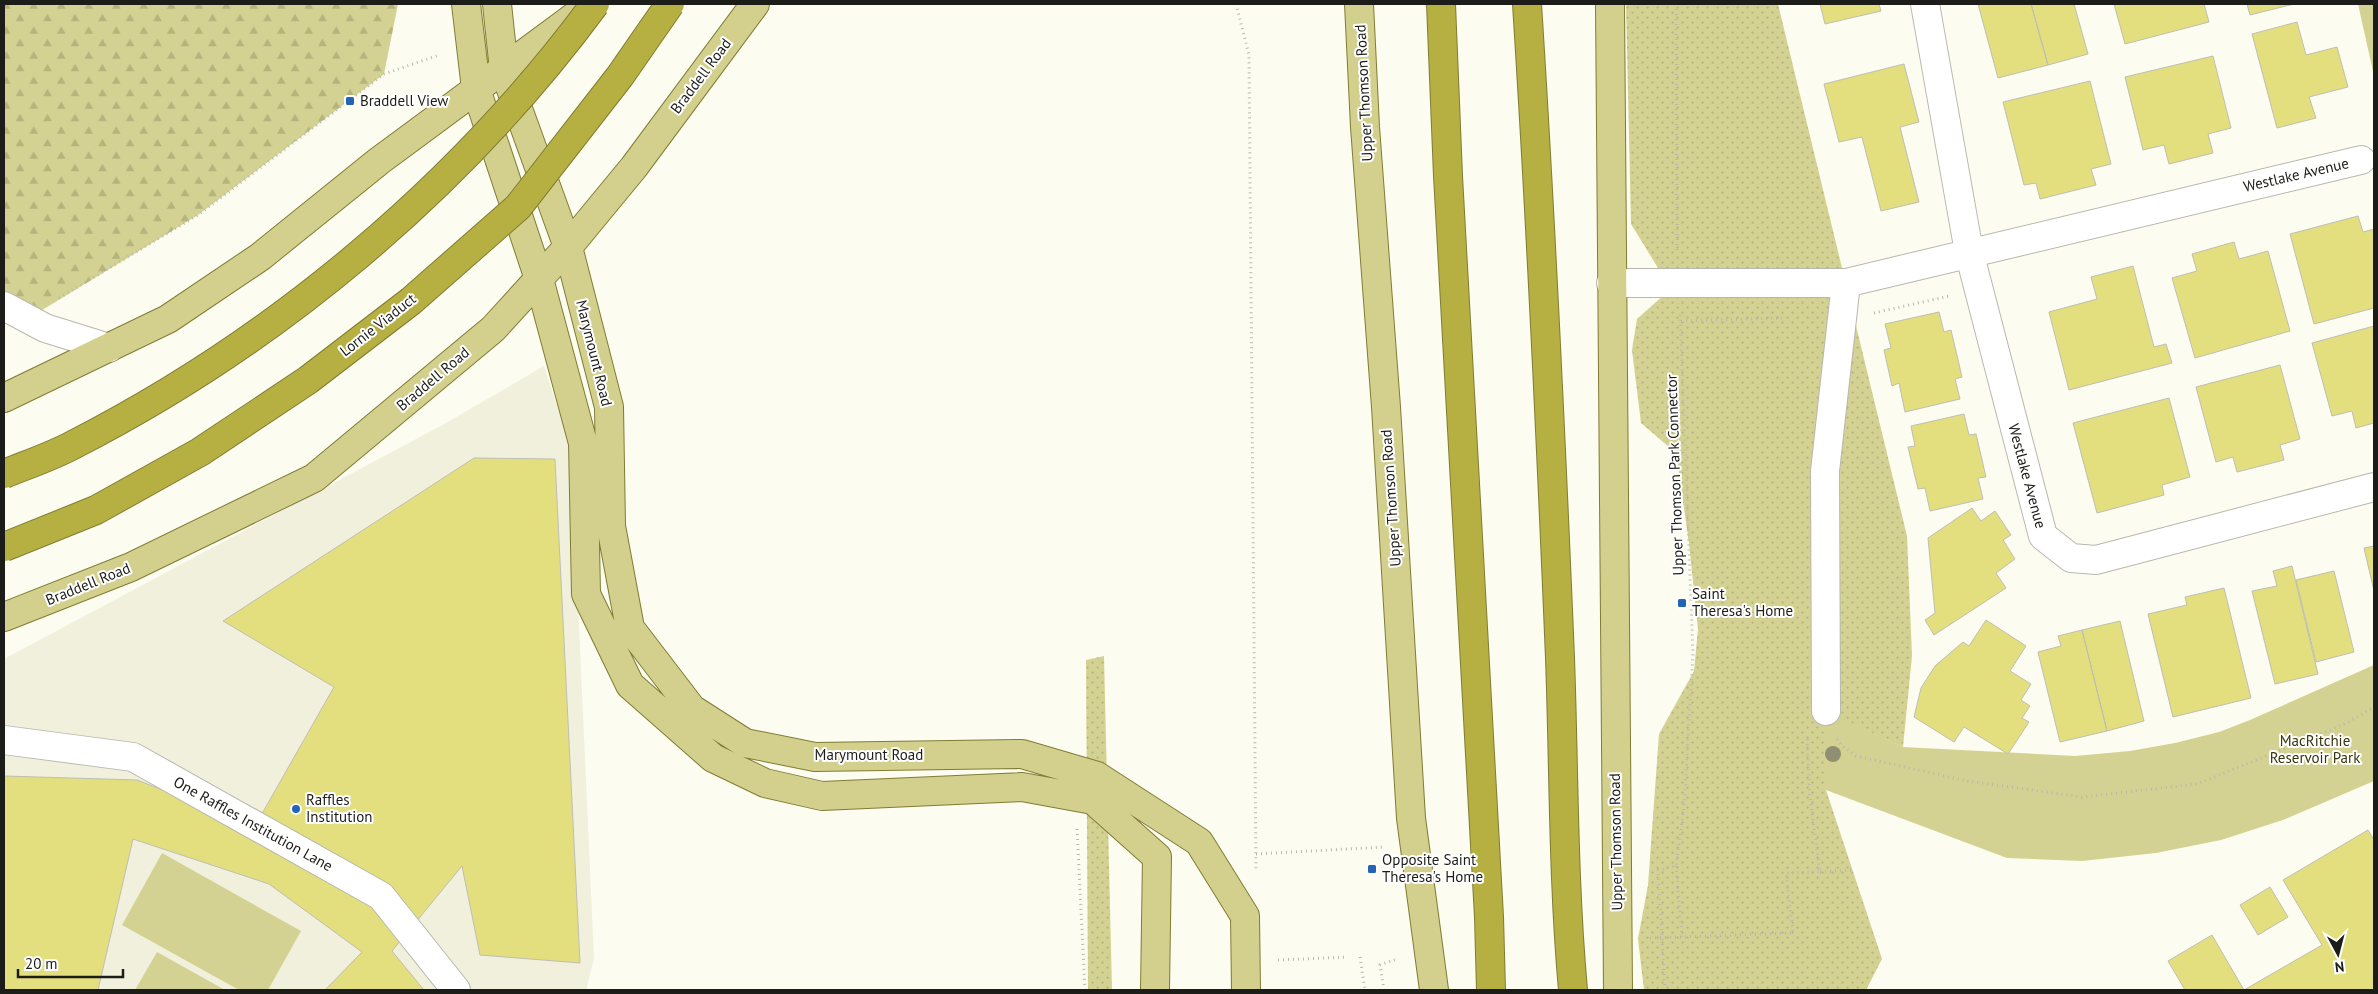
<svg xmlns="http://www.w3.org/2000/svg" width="2378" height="994" font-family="'PT Sans',sans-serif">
	<defs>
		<pattern id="grass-dots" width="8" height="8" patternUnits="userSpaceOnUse" patternTransform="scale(1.25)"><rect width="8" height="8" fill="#d4d292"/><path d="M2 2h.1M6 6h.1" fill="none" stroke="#b5b47d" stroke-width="1.8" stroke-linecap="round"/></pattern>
		<pattern id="forest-firs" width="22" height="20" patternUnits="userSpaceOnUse" patternTransform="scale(1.25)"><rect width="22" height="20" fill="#d4d292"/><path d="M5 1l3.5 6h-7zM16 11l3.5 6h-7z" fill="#b5b47d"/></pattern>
	</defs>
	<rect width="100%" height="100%" fill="#fcfcf0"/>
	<path fill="#f0f0dd" d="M 544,366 L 571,448 L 594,959 L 586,990 L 4,990 L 4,659 L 448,422 Z"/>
	<path fill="url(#grass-dots)" d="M 1626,4 L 1778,4 L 1907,536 L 1912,656 L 1903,747 L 1826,712 L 1826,790 L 1882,959 L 1866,990 L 1644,990 L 1638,939 L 1648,885 L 1659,734 L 1694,671 L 1698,629 L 1689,543 L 1676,453 L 1641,423 L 1632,350 L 1637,319 L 1665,294 L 1663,276 L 1631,224 Z
		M 1104,656 L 1112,990 L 1088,990 L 1086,660 Z"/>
	<path fill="url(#forest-firs)" d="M 4,4 L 398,4 L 384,74 L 198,215 L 34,315 L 4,299 Z"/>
	<path fill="#d4d292" d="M 2358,4 L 2374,4 L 2374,76 Z
		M 2374,665 L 2374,781 L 2283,820 L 2221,840 L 2156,853 L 2082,861 L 2007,858 L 1826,790 L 1826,711 L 1903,747 L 2075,756 L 2130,751 L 2175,743 L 2219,732 L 2250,720 Z
		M 162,853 L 301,931 L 268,990 L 239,990 L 122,925 Z
		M 157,952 L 225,990 L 135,990 Z"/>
	<path fill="#e3df7f" stroke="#bfbeb4" d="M 1820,4 L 1879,4 L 1881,11 L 1825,24 Z
		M 1978,4 L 2031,4 L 2048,65 L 1998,78 Z
		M 2031,4 L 2074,4 L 2088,54 L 2048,65 Z
		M 2114,4 L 2204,4 L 2209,22 L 2125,44 Z
		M 2247,4 L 2294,4 L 2250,15 Z
		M 2297,22 L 2306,55 L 2337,47 L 2348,87 L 2309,97 L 2316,118 L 2277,128 L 2252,34 Z
		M 2213,56 L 2231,128 L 2208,134 L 2213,153 L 2169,164 L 2164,145 L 2143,150 L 2125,77 Z
		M 1904,64 L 1919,122 L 1900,127 L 1919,202 L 1881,211 L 1862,137 L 1839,142 L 1824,84 Z
		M 2090,81 L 2111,164 L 2091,169 L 2096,185 L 2040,199 L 2036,183 L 2024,185 L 2003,102 Z
		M 2358,216 L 2363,232 L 2374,229 L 2374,308 L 2314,324 L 2290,234 Z
		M 2234,242 L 2239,259 L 2268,251 L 2290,331 L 2195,358 L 2172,278 L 2197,271 L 2192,254 Z
		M 2133,266 L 2154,347 L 2166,344 L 2172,363 L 2069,390 L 2049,312 L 2097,299 L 2091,277 Z
		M 1939,312 L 1944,332 L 1951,330 L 1962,377 L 1955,379 L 1960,399 L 1905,412 L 1899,383 L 1892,386 L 1884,350 L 1891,348 L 1885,324 Z
		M 2374,326 L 2374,423 L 2356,428 L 2352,411 L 2332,416 L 2312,343 Z
		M 2280,365 L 2300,439 L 2280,445 L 2284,460 L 2237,472 L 2233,457 L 2216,462 L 2196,387 Z
		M 2169,398 L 2190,477 L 2162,485 L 2164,495 L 2097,513 L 2073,423 Z
		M 1964,414 L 1969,435 L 1976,434 L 1986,477 L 1978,478 L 1983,499 L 1930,511 L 1925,488 L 1918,489 L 1908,447 L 1915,446 L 1911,426 Z
		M 474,458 L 555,459 L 580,963 L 480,955 L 462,866 L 392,951 L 424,990 L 325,990 L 362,952 L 269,884 L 133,839 L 98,990 L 4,990 L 4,776 L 137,780 L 255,826 L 334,687 L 223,621 Z
		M 1972,508 L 1981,521 L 1995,511 L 2011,535 L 2003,540 L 2015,559 L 1996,573 L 2006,588 L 1934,635 L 1925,620 L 1935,613 L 1928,538 Z
		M 2374,546 L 2374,591 L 2364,548 Z
		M 2292,566 L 2318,674 L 2275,684 L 2252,591 L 2277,586 L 2273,571 Z
		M 2334,571 L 2354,652 L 2316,662 L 2296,580 Z
		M 2224,588 L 2251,698 L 2173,717 L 2148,614 L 2187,605 L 2185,597 Z
		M 1986,620 L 2026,646 L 2010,671 L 2031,684 L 2021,700 L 2030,706 L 2022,718 L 2029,722 L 2008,754 L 1964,727 L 1954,742 L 1914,717 L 1921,688 L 1935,666 L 1963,642 L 1969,646 Z
		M 2120,621 L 2144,721 L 2107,731 L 2082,630 Z
		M 2082,630 L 2107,731 L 2060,742 L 2038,652 L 2061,646 L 2058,636 Z
		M 2368,830 L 2374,840 L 2374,990 L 2185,990 L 2168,961 L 2212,935 L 2244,990 L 2322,945 L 2283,880 Z
		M 2270,887 L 2288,917 L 2258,935 L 2240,905 Z"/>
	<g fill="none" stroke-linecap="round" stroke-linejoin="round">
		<g stroke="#b8b8ae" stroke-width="30">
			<path id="minor" d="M 1925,4 L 1969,252 L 2043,536 L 2071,558 L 2096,560 L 2374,487
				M 1611,283 L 1846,283 L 2361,160
				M 4,306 L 45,328 L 109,348
				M 1826,711 L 1825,471 L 1846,283
				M 4,740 L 133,757 L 381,896 L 456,990"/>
		</g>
		<g stroke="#807c33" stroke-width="30">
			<path id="major" d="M 466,4 L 476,89 L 539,279 L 583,443 L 586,594 L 630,685 L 713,758 L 765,783 L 822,796 L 1022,787 L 1093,800 L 1157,857 L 1155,990
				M 497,4 L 504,70 L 568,247 L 609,407 L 611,526 L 630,628 L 692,709 L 745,743 L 815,757 L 1022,754 L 1097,776 L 1199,842 L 1245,916 L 1246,990
				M 1359,4 L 1365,127 L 1386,407 L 1411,818 L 1434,990
				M 1610,4 L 1618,990
				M 4,398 L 168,319 L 260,257 L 379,161 L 586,8
				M 4,617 L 131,567 L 314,478 L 493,329 L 568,247 L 634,167 L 755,4"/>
		</g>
		<g stroke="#807c33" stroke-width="30">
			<path id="highway" d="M 1441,4 L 1448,176 L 1489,917 L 1491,990
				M 1527,4 C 1541,222 1551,440 1560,658 C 1564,769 1563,880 1573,990"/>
		</g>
		<path stroke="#b8b8ae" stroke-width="3" stroke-dasharray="1 4" stroke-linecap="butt" d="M 1236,4 L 1249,55 L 1256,871
			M 1676,4 L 1677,250
			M 59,298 L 198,215 L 384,74 L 439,55
			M 1874,313 L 1949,296
			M 1681,321 L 1782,318
			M 1837,739 L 1841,745 L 1856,756 L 1967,781 L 2082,797 L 2197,784 L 2347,723 L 2374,707
			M 1077,829 L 1085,990
			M 1256,854 L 1384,847
			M 1676,866 L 1682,937
			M 1820,872 L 1853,870
			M 1650,938 L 1793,933 L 1786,873 L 1820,872 L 1810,798 L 1807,736
			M 1360,957 L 1365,990
			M 1278,960 L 1348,957
			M 1384,990 L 1380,965 L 1397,959
			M 1665,990 L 1658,870 L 1676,866 L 1684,807 L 1693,654 L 1680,314"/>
		<use href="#minor" stroke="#fff" stroke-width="28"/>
		<use href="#major" stroke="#d3d08e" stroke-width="28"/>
		<use href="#highway" stroke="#b6b042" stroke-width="28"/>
		<g stroke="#807c33" stroke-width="30" stroke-linecap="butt">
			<path id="highway-bridge" d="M 4,474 C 26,465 50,457 71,446 C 275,342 459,188 595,4
				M 4,547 L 96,510 L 200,452 L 308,380 L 411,301 L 518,207 L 620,76 L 670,4"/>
		</g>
		<use href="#highway-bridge" stroke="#b6b042" stroke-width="28"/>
	</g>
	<circle fill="#908f72" cx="1833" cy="754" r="8"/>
	<g fill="#2364b5" stroke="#fff" stroke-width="2">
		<rect x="345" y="96" width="10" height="10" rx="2.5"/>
		<rect x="1677" y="598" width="10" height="10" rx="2.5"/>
		<circle cx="296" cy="809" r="5"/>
		<rect x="1367" y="864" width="10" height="10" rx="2.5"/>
	</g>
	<g text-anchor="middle" stroke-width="4" stroke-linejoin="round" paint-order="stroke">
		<g font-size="15" fill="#1c1c18" stroke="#fff">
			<text transform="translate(701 76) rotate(-53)" y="5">Braddell Road</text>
			<text transform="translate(1364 93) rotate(-93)" y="5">Upper Thomson Road</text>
			<text transform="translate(2296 175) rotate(-13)" y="5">Westlake Avenue</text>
			<text transform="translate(378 325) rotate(-38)" y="5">Lornie Viaduct</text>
			<text transform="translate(594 353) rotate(76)" y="5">Marymount Road</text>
			<text transform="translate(433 379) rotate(-40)" y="5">Braddell Road</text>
			<text transform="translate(1675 475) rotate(-92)" y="5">Upper Thomson Park Connector</text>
			<text transform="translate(2027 476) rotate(75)" y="5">Westlake Avenue</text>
			<text transform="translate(1391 498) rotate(-94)" y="5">Upper Thomson Road</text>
			<text transform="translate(88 584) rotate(-22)" y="5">Braddell Road</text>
			<text x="869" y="760">Marymount Road</text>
			<text transform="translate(253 824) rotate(29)" y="5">One Raffles Institution Lane</text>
			<text transform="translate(1616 842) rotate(-91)" y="5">Upper Thomson Road</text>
		</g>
		<g font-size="15" fill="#1c1c18" stroke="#fff" text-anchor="start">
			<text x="360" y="106">Braddell View</text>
			<text x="1692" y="599">Saint<tspan x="1692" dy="17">Theresa's Home</tspan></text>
			<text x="306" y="805">Raffles<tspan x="306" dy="17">Institution</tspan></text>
			<text x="1382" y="865">Opposite Saint<tspan x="1382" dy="17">Theresa's Home</tspan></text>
		</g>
		<g font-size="15" fill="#37350b" stroke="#fff">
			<text x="2315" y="746">MacRitchie<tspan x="2315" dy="17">Reservoir Park</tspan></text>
		</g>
	</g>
	<rect width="2378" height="994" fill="none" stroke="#1c1c18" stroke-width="10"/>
	<g transform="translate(2338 954) rotate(173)" stroke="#ffffff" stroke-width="4" paint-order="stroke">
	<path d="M0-4L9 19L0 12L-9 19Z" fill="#1c1c18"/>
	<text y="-8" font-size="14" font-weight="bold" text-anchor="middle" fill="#1c1c18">N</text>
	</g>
	<path d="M18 969v8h105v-8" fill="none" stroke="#1c1c18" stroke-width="2.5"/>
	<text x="25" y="969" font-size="15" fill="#1c1c18" stroke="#ffffff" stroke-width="4" paint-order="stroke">20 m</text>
</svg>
